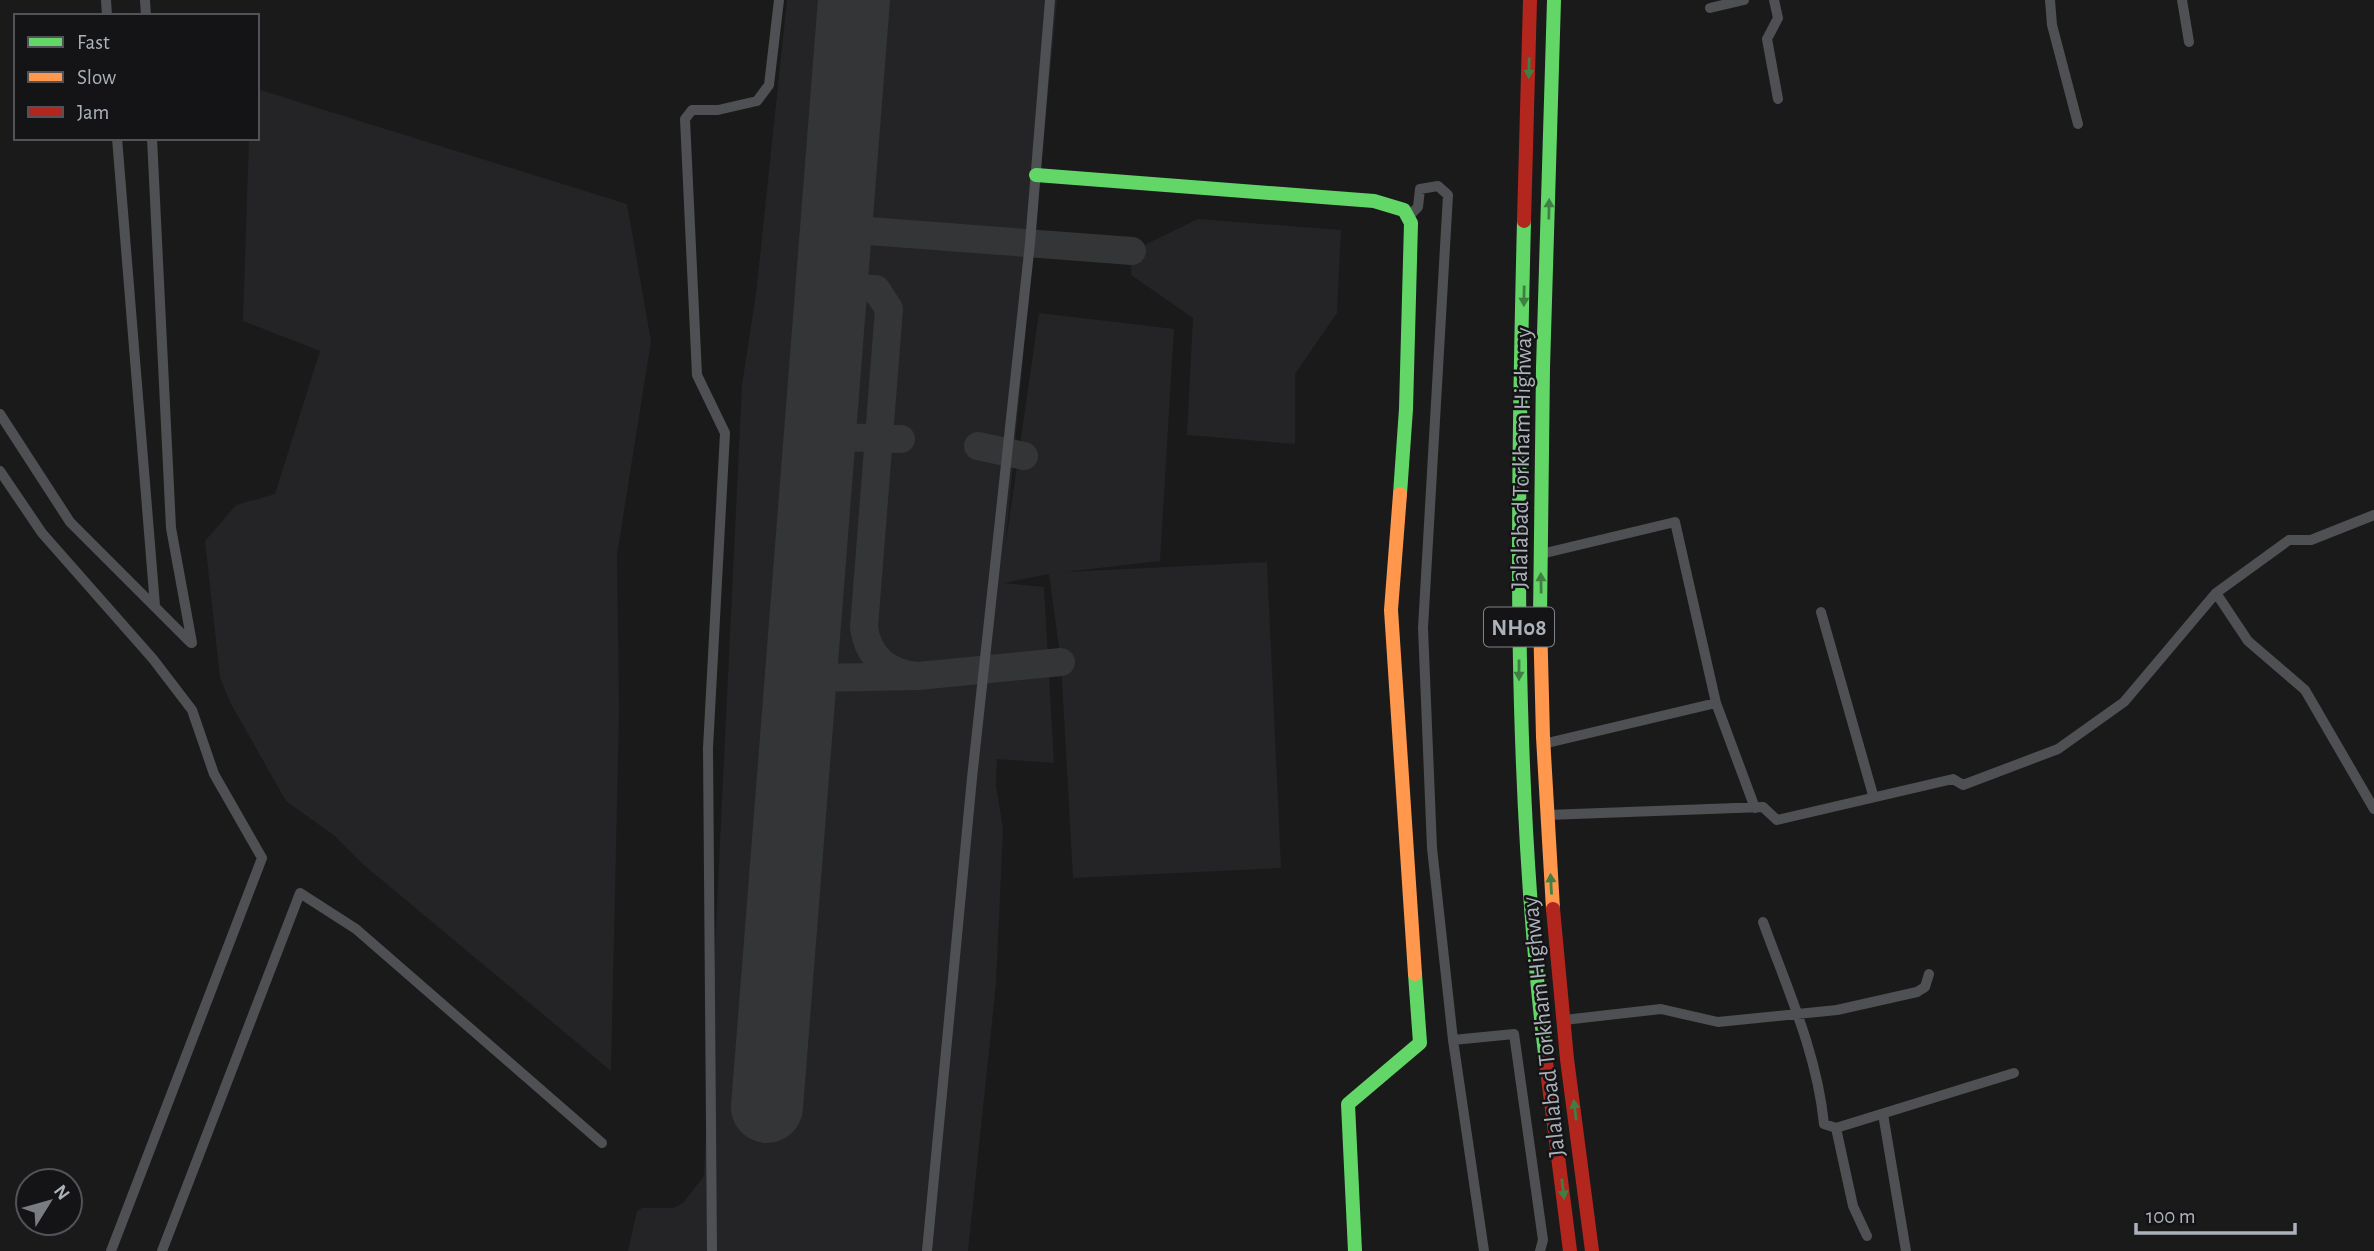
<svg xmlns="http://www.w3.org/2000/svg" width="2374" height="1251" font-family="'Alegreya Sans',sans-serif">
	<rect width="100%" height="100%" fill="#1a1a1a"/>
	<path fill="#242426" d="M 787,0 L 1057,0 L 1005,549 L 1039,313 L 1174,329 L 1160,561 L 1065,572 L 1267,562 L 1281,868 L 1073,878 L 1061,662 L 1049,574 L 1004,583 L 1044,587 L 1054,763 L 997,759 L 996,785 L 1003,829 L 996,984 L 968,1251 L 628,1251 L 637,1211 L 642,1208 L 674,1208 L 683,1203 L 704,1176 L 742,385 L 756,294 Z
		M 257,89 L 627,204 L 651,341 L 617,555 L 619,712 L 611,1071 L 364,865 L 336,837 L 286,801 L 230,702 L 220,677 L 205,541 L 236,505 L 275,494 L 320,351 L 243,321 L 249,138 L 257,138 Z
		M 1198,219 L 1341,230 L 1337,313 L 1295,374 L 1295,444 L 1187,435 L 1193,318 L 1131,275 L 1132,251 Z"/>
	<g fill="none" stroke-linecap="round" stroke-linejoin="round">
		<path stroke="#343536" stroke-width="28" d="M 837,201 L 843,222 L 856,230 L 1132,251
			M 832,254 L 840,235 L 856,230
			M 831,287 L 876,289 L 889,309 L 864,627 C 868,658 888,673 918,676
			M 819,422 L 832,437 L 901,439
			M 978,446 L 1024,456
			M 817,464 L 821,447 L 832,437
			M 801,666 L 814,678 L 918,676 L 1061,662
			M 798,701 L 807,684 L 819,679"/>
		<path stroke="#343536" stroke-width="72" d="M 767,1107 L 854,0"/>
		<path stroke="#4e5053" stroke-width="10" d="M 106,0 L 107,16
			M 145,0 L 146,16
			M 1774,0 L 1778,18 L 1767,39 L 1778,99
			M 2050,0 L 2052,25 L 2078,124
			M 2182,0 L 2189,42
			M 1710,8 L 1744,0
			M 117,138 L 155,606
			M 152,138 L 171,528 L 192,643
			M 1408,217 L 1418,207 L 1420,189 L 1438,186 L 1448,195 L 1423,628 L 1432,848 L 1453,1040 L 1514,1034 L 1543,1240 L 1540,1251
			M 0,414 L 70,522 L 191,643
			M 0,471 L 42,533 L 153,659 L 192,710 L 214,774 L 262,858 L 111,1251
			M 1541,554 L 1675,522 L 1716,703 L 1755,808
			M 2216,593 L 2289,540 L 2311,540 L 2374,515
			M 1821,612 L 1873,795
			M 1543,744 L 1716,703
			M 1547,815 L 1763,807 L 1777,820 L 1953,779 L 1963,785 L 2058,749 L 2124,702 L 2216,593 L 2248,641 L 2305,690 L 2374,809
			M 1763,922 C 1787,988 1817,1053 1824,1124 L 1836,1128 L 1853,1206 L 1867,1236
			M 1564,1020 L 1661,1009 L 1718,1022 L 1837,1010 L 1917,992 L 1925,987 L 1929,974
			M 1453,1040 L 1484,1251
			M 1883,1114 L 1906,1251
			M 1836,1128 L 2014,1073
			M 162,1251 L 300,893 L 356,929 L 602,1143
			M 712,1251 L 708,748 L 725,433 L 697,375 L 685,119 L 692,110 L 718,110 L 757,101 L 769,85 L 779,0
			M 927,1251 L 972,778 L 1030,243 L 1050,0"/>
		<path stroke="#63d668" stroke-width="14" d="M 1036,175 L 1374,201 L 1404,210 L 1411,223 L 1406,409 L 1400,494
			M 1524,221 C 1517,502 1512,782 1546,1062
			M 1540,618 L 1543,368 L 1554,0
			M 1355,1251 L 1348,1104 L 1420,1043 L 1415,974"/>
		<path stroke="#ff974d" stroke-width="14" d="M 1400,494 L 1391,610 L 1415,974
			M 1540,618 L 1543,737 L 1553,909"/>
		<path stroke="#b3261e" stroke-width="14" d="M 1524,221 L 1530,0
			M 1553,909 L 1567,1059 L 1592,1251
			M 1546,1062 L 1570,1251"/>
	</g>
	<defs><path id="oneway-solid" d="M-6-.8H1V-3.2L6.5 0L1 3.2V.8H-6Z" transform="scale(1.75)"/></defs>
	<g fill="#3f7f43">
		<use href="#oneway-solid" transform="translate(1529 68) rotate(91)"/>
		<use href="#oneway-solid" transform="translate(1549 209) rotate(-89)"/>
		<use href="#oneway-solid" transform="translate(1524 296) rotate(91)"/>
		<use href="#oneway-solid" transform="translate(1541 583) rotate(-91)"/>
		<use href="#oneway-solid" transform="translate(1519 670) rotate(90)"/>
		<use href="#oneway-solid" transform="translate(1551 884) rotate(-93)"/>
		<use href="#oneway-solid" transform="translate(1575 1110) rotate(-97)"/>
		<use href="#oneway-solid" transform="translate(1563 1189) rotate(83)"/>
	</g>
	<g text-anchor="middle" stroke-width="5" stroke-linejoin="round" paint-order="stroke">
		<rect fill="#141416" stroke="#7e8389" stroke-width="2" x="1484" y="607.5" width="70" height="39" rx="5"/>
		<g font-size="23" font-weight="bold" fill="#acb2ba">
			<text x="1519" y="635">NH08</text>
		</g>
		<g font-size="24" fill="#acb2ba" stroke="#141416">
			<text transform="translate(1521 458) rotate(-89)" y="8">Jalalabad Torkham Highway</text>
			<text transform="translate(1543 1027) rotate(-96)" y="8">Jalalabad Torkham Highway</text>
		</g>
	</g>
	<rect x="14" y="14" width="245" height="126" fill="#141416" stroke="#515358" stroke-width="2"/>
	<rect x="28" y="37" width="35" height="10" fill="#63d668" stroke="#515358" stroke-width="2"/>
	<text x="77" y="49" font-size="21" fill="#acb2ba">Fast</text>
	<rect x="28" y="72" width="35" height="10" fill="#ff974d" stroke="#515358" stroke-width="2"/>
	<text x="77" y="84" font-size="21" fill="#acb2ba">Slow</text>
	<rect x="28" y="107" width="35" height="10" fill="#b3261e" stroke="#515358" stroke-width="2"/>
	<text x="77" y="119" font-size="21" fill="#acb2ba">Jam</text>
	<g transform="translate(49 1202) rotate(53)"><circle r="33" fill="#141416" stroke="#515358" stroke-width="2"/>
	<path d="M0-5L12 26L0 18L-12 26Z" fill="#797d82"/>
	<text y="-10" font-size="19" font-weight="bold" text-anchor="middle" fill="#acb2ba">N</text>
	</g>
	<path d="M2136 1223v10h159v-10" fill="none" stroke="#acb2ba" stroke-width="3.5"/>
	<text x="2146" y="1223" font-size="21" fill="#acb2ba" stroke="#141416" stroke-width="5" paint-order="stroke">100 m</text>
</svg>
